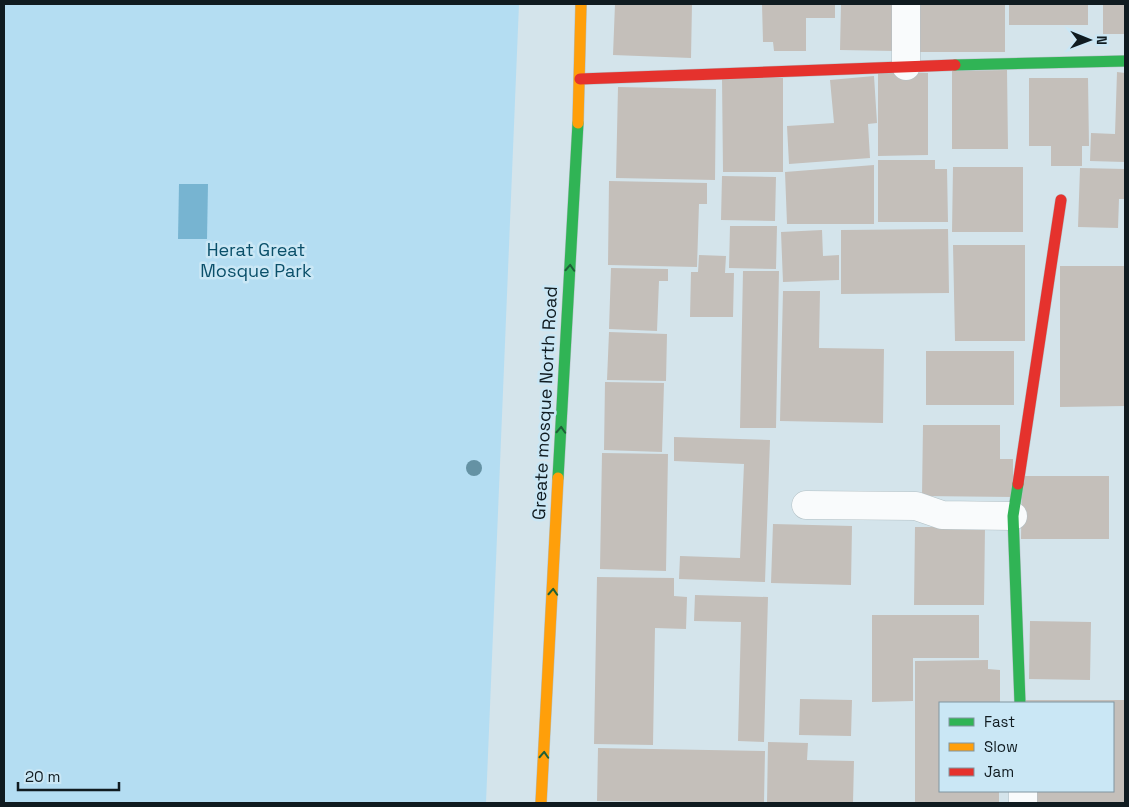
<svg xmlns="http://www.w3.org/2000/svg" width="1129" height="807" font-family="'Space Grotesk',sans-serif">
	<rect width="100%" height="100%" fill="#d4e4eb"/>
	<path fill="#b4ddf2" d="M 4,4 L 519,4 L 486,803 L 4,803 Z"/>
	<path fill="#77b4d1" d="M 179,184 L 208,184 L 207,239 L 178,239 Z"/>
	<path fill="#c4bfba" d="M 615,4 L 692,4 L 691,58 L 613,55 Z
		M 762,4 L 835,4 L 835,18 L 806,18 L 806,51 L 774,51 L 773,42 L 763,42 Z
		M 841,4 L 895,4 L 894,51 L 840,50 Z
		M 913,4 L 1005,4 L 1005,52 L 913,52 Z
		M 1009,4 L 1088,4 L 1088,25 L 1009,25 Z
		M 1103,4 L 1125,4 L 1125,34 L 1103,34 Z
		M 1007,70 L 1008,149 L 952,149 L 952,71 Z
		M 1117,72 L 1125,73 L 1125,162 L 1090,161 L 1091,133 L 1115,134 Z
		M 878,73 L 928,73 L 928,155 L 878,156 Z
		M 874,76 L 877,123 L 868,124 L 870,158 L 789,164 L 787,126 L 834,123 L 830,80 Z
		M 722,78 L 783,78 L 783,172 L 723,172 Z
		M 1029,78 L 1088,78 L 1089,146 L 1082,146 L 1082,166 L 1051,166 L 1051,146 L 1029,146 Z
		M 618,87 L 716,89 L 715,180 L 616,178 Z
		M 878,160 L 935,160 L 935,169 L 947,169 L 948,222 L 878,222 Z
		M 874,165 L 874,224 L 787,224 L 785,172 Z
		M 953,167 L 1023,167 L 1023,232 L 952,232 Z
		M 1080,168 L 1125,169 L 1125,199 L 1119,199 L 1118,228 L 1078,227 Z
		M 722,176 L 776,177 L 775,221 L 721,220 Z
		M 609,181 L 707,183 L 707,204 L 699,204 L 697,267 L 608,265 Z
		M 730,226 L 777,226 L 776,269 L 729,268 Z
		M 948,229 L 949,293 L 841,294 L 841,230 Z
		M 822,230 L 823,256 L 839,255 L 839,280 L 783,282 L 781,232 Z
		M 953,245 L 1025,245 L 1025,341 L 955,341 Z
		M 699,255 L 726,256 L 725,273 L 734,273 L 733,317 L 690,317 L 691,272 L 698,272 Z
		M 1060,266 L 1125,266 L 1125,406 L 1060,407 Z
		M 611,268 L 668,269 L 668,281 L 659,281 L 657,331 L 609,329 Z
		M 743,271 L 779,271 L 776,428 L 740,428 Z
		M 783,291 L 820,291 L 819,348 L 884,349 L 883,423 L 780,421 Z
		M 609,332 L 667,334 L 666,381 L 607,380 Z
		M 926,351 L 1014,351 L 1014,405 L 926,405 Z
		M 605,382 L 664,383 L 662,452 L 604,450 Z
		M 923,425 L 1000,425 L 1000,459 L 1013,459 L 1013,497 L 922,496 Z
		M 674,437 L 770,440 L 765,582 L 679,579 L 680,556 L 740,558 L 744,464 L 674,461 Z
		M 602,453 L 668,454 L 666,571 L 600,569 Z
		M 1022,476 L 1109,476 L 1109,539 L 1021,539 Z
		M 773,524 L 852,526 L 851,585 L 771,583 Z
		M 915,527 L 985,527 L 984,605 L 914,605 Z
		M 597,577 L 674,578 L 674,596 L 687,597 L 686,629 L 655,628 L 653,745 L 594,744 Z
		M 695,595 L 768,597 L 764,742 L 738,741 L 741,622 L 694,621 Z
		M 872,615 L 979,615 L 979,658 L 913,658 L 913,701 L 872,702 Z
		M 1030,621 L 1091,622 L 1090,680 L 1029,679 Z
		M 988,660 L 988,669 L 1000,670 L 1000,703 L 940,703 L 940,791 L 999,791 L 999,803 L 915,803 L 915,661 Z
		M 800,699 L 852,700 L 851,736 L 799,735 Z
		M 1026,700 L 1125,700 L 1125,803 L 1026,803 L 1026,791 L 1113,791 L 1113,703 L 1026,703 Z
		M 768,742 L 808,743 L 807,760 L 854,761 L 853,803 L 767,803 Z
		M 598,748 L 765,751 L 764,803 L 597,801 Z"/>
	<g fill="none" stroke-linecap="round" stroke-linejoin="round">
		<g stroke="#b3c0c5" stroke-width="29">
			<path id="street" d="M 906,66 L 906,4
				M 806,505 L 916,506 L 942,515 L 1013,516
				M 1023,791 L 1023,803"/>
		</g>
		<g stroke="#b3c0c5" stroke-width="12">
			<path id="fast" d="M 955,65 L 1125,61
				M 558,478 L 578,123
				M 1018,484 L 1013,516 L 1020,703"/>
		</g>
		<g stroke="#b3c0c5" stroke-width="12">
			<path id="slow" d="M 578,123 L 581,4
				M 541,803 L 558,478"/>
		</g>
		<g stroke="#b3c0c5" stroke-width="12">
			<path id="jam" d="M 580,79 L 955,65
				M 1018,484 L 1061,200"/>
		</g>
		<use href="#street" stroke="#f9fbfc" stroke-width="28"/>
		<use href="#fast" stroke="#30b455" stroke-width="11"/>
		<use href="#slow" stroke="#ff9f0a" stroke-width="11"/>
		<use href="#jam" stroke="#e5322d" stroke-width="11"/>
	</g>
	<circle fill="#6592a4" cx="474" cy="468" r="8"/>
	<defs><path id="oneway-chevron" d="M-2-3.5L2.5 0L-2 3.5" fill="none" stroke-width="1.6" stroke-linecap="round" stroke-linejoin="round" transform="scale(1.25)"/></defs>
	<g stroke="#1e6038">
		<use href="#oneway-chevron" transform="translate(570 268) rotate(-87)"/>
		<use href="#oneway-chevron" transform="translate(561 430) rotate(-87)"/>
		<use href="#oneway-chevron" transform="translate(553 592) rotate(-87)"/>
		<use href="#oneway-chevron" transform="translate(544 755) rotate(-87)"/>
	</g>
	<g text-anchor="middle" stroke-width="5" stroke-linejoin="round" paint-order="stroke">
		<g font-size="18" fill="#0a4f69" stroke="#cae7f5">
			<text x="256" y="256">Herat Great<tspan x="256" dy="21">Mosque Park</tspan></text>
		</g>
		<g font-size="18" fill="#101b20" stroke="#cae7f5">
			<text transform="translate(545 403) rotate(-87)" y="6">Greate mosque North Road</text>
		</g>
	</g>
	<rect width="1129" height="807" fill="none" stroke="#101b20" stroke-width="10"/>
	<rect x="939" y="702" width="175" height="90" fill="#cae7f5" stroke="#8095a0"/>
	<rect x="949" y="718" width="25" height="8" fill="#30b455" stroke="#8095a0"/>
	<text x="984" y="727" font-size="15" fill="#101b20">Fast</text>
	<rect x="949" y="743" width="25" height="8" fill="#ff9f0a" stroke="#8095a0"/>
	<text x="984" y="752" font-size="15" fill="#101b20">Slow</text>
	<rect x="949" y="768" width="25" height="8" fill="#e5322d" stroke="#8095a0"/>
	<text x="984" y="777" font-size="15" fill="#101b20">Jam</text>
	<g transform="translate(1089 40) rotate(91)" stroke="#cae7f5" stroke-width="4" paint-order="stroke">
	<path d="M0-4L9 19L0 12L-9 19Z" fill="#101b20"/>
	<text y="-8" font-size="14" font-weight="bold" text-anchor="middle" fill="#101b20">N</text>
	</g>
	<path d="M18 782v8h101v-8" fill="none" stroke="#101b20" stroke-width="2.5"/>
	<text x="25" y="782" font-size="15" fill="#101b20" stroke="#cae7f5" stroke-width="4" paint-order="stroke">20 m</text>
</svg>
